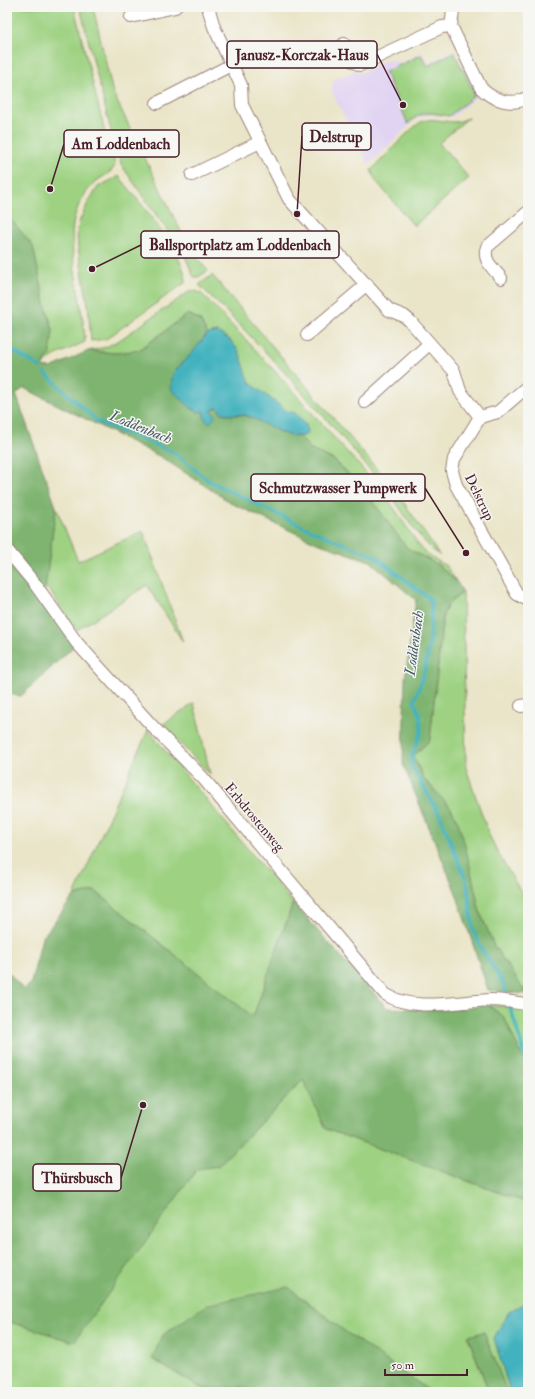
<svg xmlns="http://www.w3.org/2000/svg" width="535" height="1399" font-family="'IM FELL Double Pica',serif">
	<rect width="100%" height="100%" fill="#f6f6f2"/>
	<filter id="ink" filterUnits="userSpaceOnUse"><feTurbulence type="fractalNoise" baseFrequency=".025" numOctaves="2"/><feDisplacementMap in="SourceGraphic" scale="8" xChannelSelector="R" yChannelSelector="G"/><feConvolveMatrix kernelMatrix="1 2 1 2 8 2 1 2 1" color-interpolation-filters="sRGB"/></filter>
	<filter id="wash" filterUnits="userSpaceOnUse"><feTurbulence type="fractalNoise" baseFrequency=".012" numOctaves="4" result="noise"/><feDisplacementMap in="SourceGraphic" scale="16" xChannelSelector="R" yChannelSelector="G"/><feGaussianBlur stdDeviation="0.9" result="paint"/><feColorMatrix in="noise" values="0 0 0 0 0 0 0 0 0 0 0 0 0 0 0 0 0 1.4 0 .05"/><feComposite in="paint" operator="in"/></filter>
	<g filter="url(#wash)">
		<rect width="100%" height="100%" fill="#eae5c8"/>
		<path fill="#e1d4f3" d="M 454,50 L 477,96 L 453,117 L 431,115 L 417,118 L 368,165 L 332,92 L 333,81 L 353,71 L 362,73 L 389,59 L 400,63 L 422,52 L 428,64 Z"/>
		<path fill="#9ed282" stroke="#747856" d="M 7,7 L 74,7 L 109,149 C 111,153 114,159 115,164 C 115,171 103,176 98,180 C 88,187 80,201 76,212 C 64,243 84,307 85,342 L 54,356 L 41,367 L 53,330 L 45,304 L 33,247 L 7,215 Z
			M 80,7 L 93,7 L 113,93 L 190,250 L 208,271 L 198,277 L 194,277 L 185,256 L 122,166 L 115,147 Z
			M 454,52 L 475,95 L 449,116 C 430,113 423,109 408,124 L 385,72 L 421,55 L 428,66 Z
			M 469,117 L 439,143 L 469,178 L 414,226 L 376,181 L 371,170 C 383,160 411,126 423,121 C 439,116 453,128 469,117 Z
			M 119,176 C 136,198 186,256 186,282 L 106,339 L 91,341 L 88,304 L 78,248 L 77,233 L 80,220 L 89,201 L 98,187 Z
			M 212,275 L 398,494 L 440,556 C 414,536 402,507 381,483 C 324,415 264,347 199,285 Z
			M 195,291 L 201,293 L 264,359 L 373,481 L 390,502 L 420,547 L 430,556 L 446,566 L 456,581 L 438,565 L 407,548 L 365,491 L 344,469 L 334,460 L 311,450 L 300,437 L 306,435 L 308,431 L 295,413 L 287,411 L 250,383 L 245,372 L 217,332 L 207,334 L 200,320 L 188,314 L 139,350 L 117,353 L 88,351 L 106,347 L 118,341 L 177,300 L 189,292 Z
			M 56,507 L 78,561 L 143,531 L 183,642 L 147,585 L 77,630 L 45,585 Z
			M 463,592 L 466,768 L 489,835 L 499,855 L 528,904 L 528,994 L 515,978 L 494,946 L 480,912 L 451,808 L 424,779 L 413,756 L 430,740 L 443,615 L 449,603 Z
			M 194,703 L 210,774 L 162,725 Z
			M 148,730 L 293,903 L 253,1017 L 95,891 L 74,896 Z
			M 488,1005 L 528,1009 L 528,1069 L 504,1017 Z
			M 303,1080 L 326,1129 L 528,1203 L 528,1301 L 509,1312 L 494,1338 L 510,1392 L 507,1392 L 484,1332 L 468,1337 L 489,1392 L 431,1392 L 343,1330 L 288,1287 L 152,1359 L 203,1389 L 243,1387 L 258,1392 L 7,1392 L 7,1321 L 74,1341 L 197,1168 L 218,1166 Z"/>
		<path fill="#7eb470" stroke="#646a4e" d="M 7,215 L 33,246 L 45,304 L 53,330 L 50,355 L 41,367 L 51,368 L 88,351 L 117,353 L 139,350 L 188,314 L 200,320 L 207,334 L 194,352 L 173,373 L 186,402 L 191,408 L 203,411 L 205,416 L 217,407 L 221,413 L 229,415 L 244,415 L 263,422 L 282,433 L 300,437 L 311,450 L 334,460 L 365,491 L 407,548 L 438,565 L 456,581 L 463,592 L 449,603 L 443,615 L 430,740 L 413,756 L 424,779 L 451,808 L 458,822 L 466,849 L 480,912 L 494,946 L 527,994 L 488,990 L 456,893 L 403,764 L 405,678 L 416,600 L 370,561 L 317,543 L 233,504 L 161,457 L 24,388 L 16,394 L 56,507 L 44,596 L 74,646 L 21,696 L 7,694 Z
			M 95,891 L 253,1017 L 293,903 L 387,1008 L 447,1010 L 488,1005 L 504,1017 L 528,1069 L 528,1203 L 326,1129 L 303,1080 L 218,1166 L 197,1169 L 74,1342 L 7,1321 L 7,977 L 9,973 L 24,990 L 31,983 L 42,938 L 74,896 Z
			M 288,1287 L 343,1330 L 431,1392 L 258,1392 L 243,1387 L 203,1389 L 152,1359 L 163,1335 L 206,1305 Z
			M 484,1332 L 507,1392 L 489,1392 L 468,1336 Z"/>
		<path fill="#43b2be" stroke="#466874" d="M 217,332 L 229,339 L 239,351 L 250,383 L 287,411 L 295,413 L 306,425 L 308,431 L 306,435 C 285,441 265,421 245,415 C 234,413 225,418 217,407 L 211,411 L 216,415 L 210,423 L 205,420 L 203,411 L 198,412 L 191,408 L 171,389 L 173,373 L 193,352 L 207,334 Z
			M 528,1301 L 528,1392 L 510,1392 L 494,1338 L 509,1312 Z"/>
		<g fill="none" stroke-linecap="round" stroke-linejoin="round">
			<path stroke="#43b2be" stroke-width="3.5" d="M 7,302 L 11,319 L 10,349 L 40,367
				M 45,373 L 98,422 L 173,452 L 209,481 L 304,527 L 376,557 L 431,600 C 432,634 428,670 414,701 L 420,715 L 421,732 L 411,759 L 413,769 L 440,815 L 467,883 L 473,929 L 481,948 L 503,983 L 528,1066"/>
		</g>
	</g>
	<g filter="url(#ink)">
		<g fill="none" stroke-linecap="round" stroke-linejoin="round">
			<g stroke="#9a827a" stroke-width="14">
				<path id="minor" d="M 208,7 L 214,27 L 241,85 L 242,105 L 289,199 L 389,310 L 404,316 L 410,321 L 454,371 L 460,391 L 480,417 L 454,459 L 452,471 L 456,485 L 517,594 L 528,600
					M 451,7 L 453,12 L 451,26 L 481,88 C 492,100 513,107 528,97
					M 131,17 L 175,7
					M 344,44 L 353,61 L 360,65 L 442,27 L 451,26
					M 157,103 L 231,65
					M 192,175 L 260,142
					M 501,278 C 493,268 482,260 487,247 L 528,212
					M 307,335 L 367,284
					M 365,402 L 429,344
					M 480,417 L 498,412 L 528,386
					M 7,550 L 35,584 L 77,643 L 155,729 L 203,778 L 385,994 C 414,1013 459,1001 491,1000 C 503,1000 516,1003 528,1004
					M 521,706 L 528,705"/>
			</g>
			<use href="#minor" stroke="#fff" stroke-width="12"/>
		</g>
	</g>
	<g text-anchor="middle" stroke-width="3" stroke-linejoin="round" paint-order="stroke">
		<g font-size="14" fill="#4a1f2b" stroke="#f6f6f2">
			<text transform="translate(480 497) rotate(64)" y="5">Delstrup</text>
			<text transform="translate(255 817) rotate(50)" y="5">Erbdrostenweg</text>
		</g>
		<g font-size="15" font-style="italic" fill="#475a66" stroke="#f6f6f2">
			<text transform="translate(141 427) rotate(22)" y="5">Loddenbach</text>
			<text transform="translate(414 643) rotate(-82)" y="5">Loddenbach</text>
		</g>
	</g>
	<path fill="none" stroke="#4a1f2b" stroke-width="1.5" d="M403 105L377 54M297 214L302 136M50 189L64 144M92 269L141 245M466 553L425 488M143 1105L121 1178"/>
	<g fill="#4a1f2b" stroke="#f6f6f2" stroke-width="1.5">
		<circle cx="403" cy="105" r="4"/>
		<circle cx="297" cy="214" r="4"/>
		<circle cx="50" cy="189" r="4"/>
		<circle cx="92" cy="269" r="4"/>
		<circle cx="466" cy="553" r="4"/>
		<circle cx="143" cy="1105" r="4"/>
	</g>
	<g fill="#f6f6f2" stroke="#4a1f2b" stroke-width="1.5">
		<rect x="227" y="41" width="150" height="27" rx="4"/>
		<rect x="302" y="123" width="69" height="27" rx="4"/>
		<rect x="64" y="130" width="115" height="27" rx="4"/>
		<rect x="141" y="231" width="198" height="27" rx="4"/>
		<rect x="251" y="474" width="174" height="27" rx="4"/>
		<rect x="33" y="1164" width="88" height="27" rx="4"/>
	</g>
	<g font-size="15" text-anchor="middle" font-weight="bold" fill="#4a1f2b">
		<text x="302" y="60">Janusz-Korczak-Haus</text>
		<text x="336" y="142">Delstrup</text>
		<text x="121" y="149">Am Loddenbach</text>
		<text x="240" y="250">Ballsportplatz am Loddenbach</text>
		<text x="338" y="493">Schmutzwasser Pumpwerk</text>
		<text x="77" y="1183">Thürsbusch</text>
	</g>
	<rect width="535" height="1399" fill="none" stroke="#f6f6f2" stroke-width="24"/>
	<path d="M385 1369v6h82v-6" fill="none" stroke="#4a1f2b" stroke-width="2"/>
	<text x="391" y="1369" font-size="12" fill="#4a1f2b" stroke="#f6f6f2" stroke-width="3" paint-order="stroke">50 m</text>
</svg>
